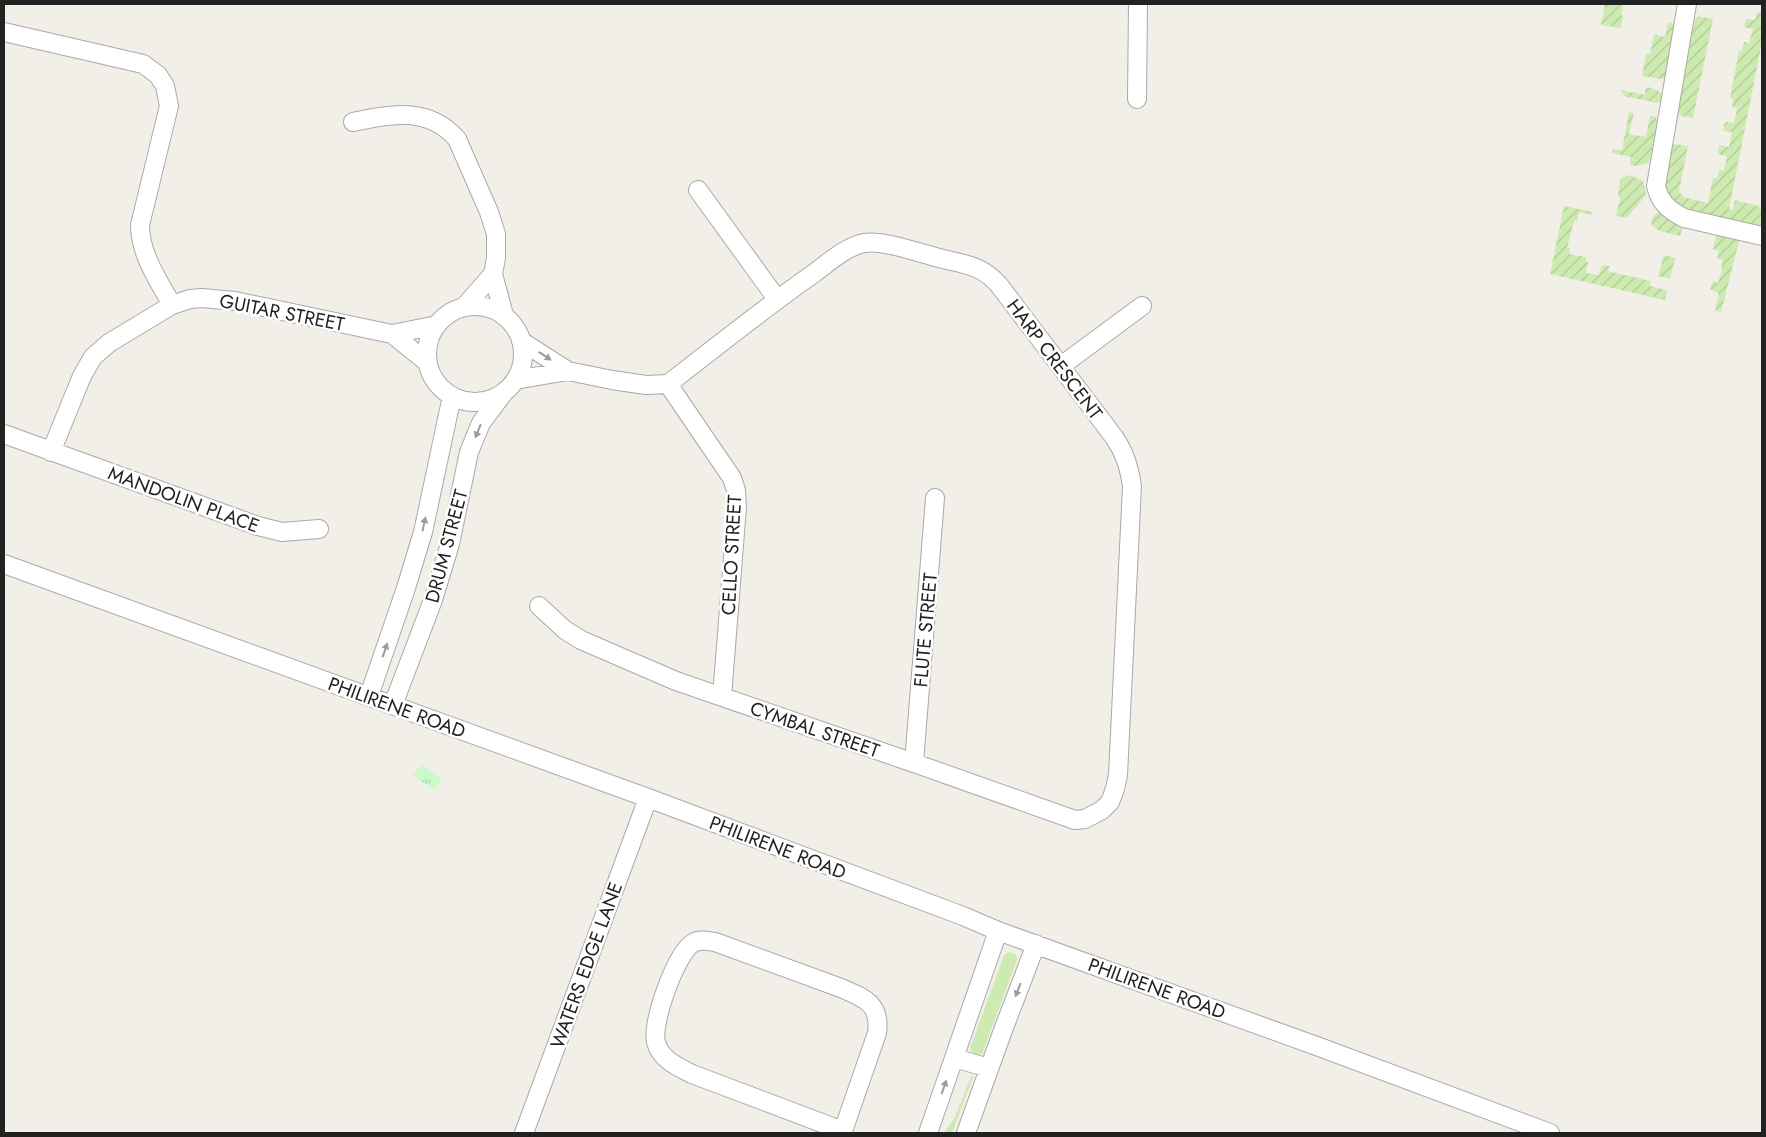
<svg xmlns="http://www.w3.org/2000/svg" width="1766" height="1137" font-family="Jost,sans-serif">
	<defs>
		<pattern id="park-tufts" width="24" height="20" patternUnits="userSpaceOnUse" patternTransform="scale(1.25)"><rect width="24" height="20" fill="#c8facc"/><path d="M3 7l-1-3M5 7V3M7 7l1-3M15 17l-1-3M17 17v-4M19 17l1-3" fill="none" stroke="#acd6af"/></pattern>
		<pattern id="garden-furrows" width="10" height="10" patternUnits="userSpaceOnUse" patternTransform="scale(1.25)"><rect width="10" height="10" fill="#cdebb0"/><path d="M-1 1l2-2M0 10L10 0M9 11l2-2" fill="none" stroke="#b0c997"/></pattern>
	</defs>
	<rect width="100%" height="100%" fill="#f2efe9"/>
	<path fill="#cdebb0" d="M 1009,952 C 1015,953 1017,955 1017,960 L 983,1052 L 980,1055 L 975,1056 L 970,1048 L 1004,955 Z
		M 972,1074 L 973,1077 L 952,1133 L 944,1133 L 955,1117 Z"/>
	<path fill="url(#park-tufts)" d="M 421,764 L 442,779 L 434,790 L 413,776 Z"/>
	<path fill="url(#garden-furrows)" d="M 1605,4 L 1623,4 L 1621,15 L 1623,16 L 1621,28 L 1601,25 Z
		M 1757,12 L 1762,13 L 1762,42 L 1729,209 L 1733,210 L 1735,200 L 1762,207 L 1762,227 L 1695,211 L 1683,207 L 1674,201 L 1667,195 L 1664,186 L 1669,147 L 1674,144 L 1688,146 L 1679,191 L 1683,197 L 1708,203 L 1713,178 L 1717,178 L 1719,170 L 1724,171 L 1727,156 L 1718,154 L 1719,145 L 1729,147 L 1732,132 L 1723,131 L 1725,122 L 1734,123 L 1737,108 L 1732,107 L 1733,99 L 1730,98 L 1739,51 L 1742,51 L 1744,42 L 1749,43 L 1753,29 L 1744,27 L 1746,19 L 1755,20 Z
		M 1698,16 L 1713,19 L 1693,118 L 1681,116 L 1676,111 L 1695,19 Z
		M 1668,22 L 1678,24 L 1667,78 L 1662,79 L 1642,76 L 1646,54 L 1650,54 L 1654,34 L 1665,37 Z
		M 1646,87 C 1654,88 1658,90 1664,96 L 1662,100 L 1657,103 L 1624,96 L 1621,90 L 1645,95 Z
		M 1629,112 L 1634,113 L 1629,134 L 1646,137 L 1650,116 L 1655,116 L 1658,122 L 1649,163 L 1637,166 L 1630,165 L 1631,157 L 1612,153 L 1613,149 L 1622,150 Z
		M 1627,175 C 1643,179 1644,179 1646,195 L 1627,218 L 1616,216 L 1620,197 L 1618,196 L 1620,180 Z
		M 1564,206 L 1593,212 L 1592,215 L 1579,212 L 1577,221 L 1574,221 L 1567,248 L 1570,248 L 1569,254 L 1586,257 L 1586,261 L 1588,262 L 1586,273 L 1599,275 L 1602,265 L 1610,266 L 1607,271 L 1651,281 L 1650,286 L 1667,290 L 1665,300 L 1550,274 Z
		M 1658,212 L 1665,217 L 1684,222 L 1680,236 L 1660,231 L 1652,226 C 1650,220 1653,215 1658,212 Z
		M 1717,232 L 1740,238 L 1721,312 L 1715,311 L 1719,294 L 1710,289 L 1713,281 L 1718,283 L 1722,270 L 1721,269 L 1723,260 L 1717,258 L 1719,251 L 1713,249 Z
		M 1664,255 L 1675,258 L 1670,279 L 1658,276 Z"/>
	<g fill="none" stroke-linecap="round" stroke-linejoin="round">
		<g stroke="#a9a9a9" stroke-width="20">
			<path id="minor" d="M 1687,4 L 1656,186 C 1660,203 1669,210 1684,218 L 1762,236
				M 4,32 L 143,64 L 158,75 L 165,86 L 169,106 L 140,225 C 140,254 158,280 172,305
				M 1137,99 L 1138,4
				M 353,122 C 391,114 428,106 457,139 L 489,212 L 496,234 L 496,258 L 493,274 L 504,315
				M 698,190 L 777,299
				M427 354a48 48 0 1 1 96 0a48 48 0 1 1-96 0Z
				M 464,307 L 493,274
				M 392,334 L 428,363
				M 521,341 L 568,371 L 612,380 L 646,385 L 668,384
				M 1061,366 L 1142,306
				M 515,380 L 568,371
				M 668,384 L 732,478 L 736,490 L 737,507 L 722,697
				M 4,434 L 258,526 L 282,532 L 319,529
				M 51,452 L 82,376 L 93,357 L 109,343 L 172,305 L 190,299 L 202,298 L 235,301 L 392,334 L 437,325
				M 4,564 L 648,798 L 963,916 L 998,931 L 1322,1048 L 1550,1133
				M 539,606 L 565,630 L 581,640 L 676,681 L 914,763 L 1075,820 L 1085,819 L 1102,810 L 1110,802 L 1115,789 L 1118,775 L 1132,486 C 1129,467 1125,453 1114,437 L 999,285 C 982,265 963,264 939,258 C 919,253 884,240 864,243 C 845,247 828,263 813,274 C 763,309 716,347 668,384
				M 369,696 L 406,588 L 423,532 L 452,396
				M 393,705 L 433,600 L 450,544 L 469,452 L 481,423 L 505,391
				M 914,763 L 935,498
				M 954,1058 L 989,1068
				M 524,1133 L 648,798
				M 842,1133 L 843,1131 L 877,1033 C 881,1003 864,998 841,988 L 715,942 C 708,941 699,939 693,943 C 676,953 651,1023 656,1042 C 660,1059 678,1067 692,1074 L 843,1131
				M 928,1133 L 998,931
				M 966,1133 L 1002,1033 L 1036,944"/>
		</g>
		<use href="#minor" stroke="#fff" stroke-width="18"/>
	</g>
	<defs><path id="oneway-solid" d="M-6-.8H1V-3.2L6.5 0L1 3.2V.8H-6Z" transform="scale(1.25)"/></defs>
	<g fill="#9c9c9c">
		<use href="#oneway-solid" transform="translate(545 356) rotate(33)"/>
		<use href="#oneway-solid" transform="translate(478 431) rotate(112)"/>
		<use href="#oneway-solid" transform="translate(424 524) rotate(-78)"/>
		<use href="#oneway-solid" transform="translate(385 650) rotate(-71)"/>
		<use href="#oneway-solid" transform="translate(1018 990) rotate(111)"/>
		<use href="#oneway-solid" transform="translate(944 1087) rotate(-71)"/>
	</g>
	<g text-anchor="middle" stroke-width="5" stroke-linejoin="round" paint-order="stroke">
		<g font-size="19" fill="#222" stroke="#fff">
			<text transform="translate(282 312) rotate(11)" y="7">GUITAR STREET</text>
			<text transform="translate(1055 359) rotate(53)" y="7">HARP CRESCENT</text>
			<text transform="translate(184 499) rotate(20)" y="7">MANDOLIN PLACE</text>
			<text transform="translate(446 546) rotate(-75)" y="7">DRUM STREET</text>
			<text transform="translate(731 555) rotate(-87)" y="7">CELLO STREET</text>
			<text transform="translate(925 630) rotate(-85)" y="7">FLUTE STREET</text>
			<text transform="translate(397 707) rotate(20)" y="7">PHILIRENE ROAD</text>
			<text transform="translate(815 729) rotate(19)" y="7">CYMBAL STREET</text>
			<text transform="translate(778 847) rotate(21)" y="7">PHILIRENE ROAD</text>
			<text transform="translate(586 965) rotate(-70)" y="7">WATERS EDGE LANE</text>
			<text transform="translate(1157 988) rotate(20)" y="7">PHILIRENE ROAD</text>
		</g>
	</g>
	<rect width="1766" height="1137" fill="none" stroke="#222222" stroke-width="10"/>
</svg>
